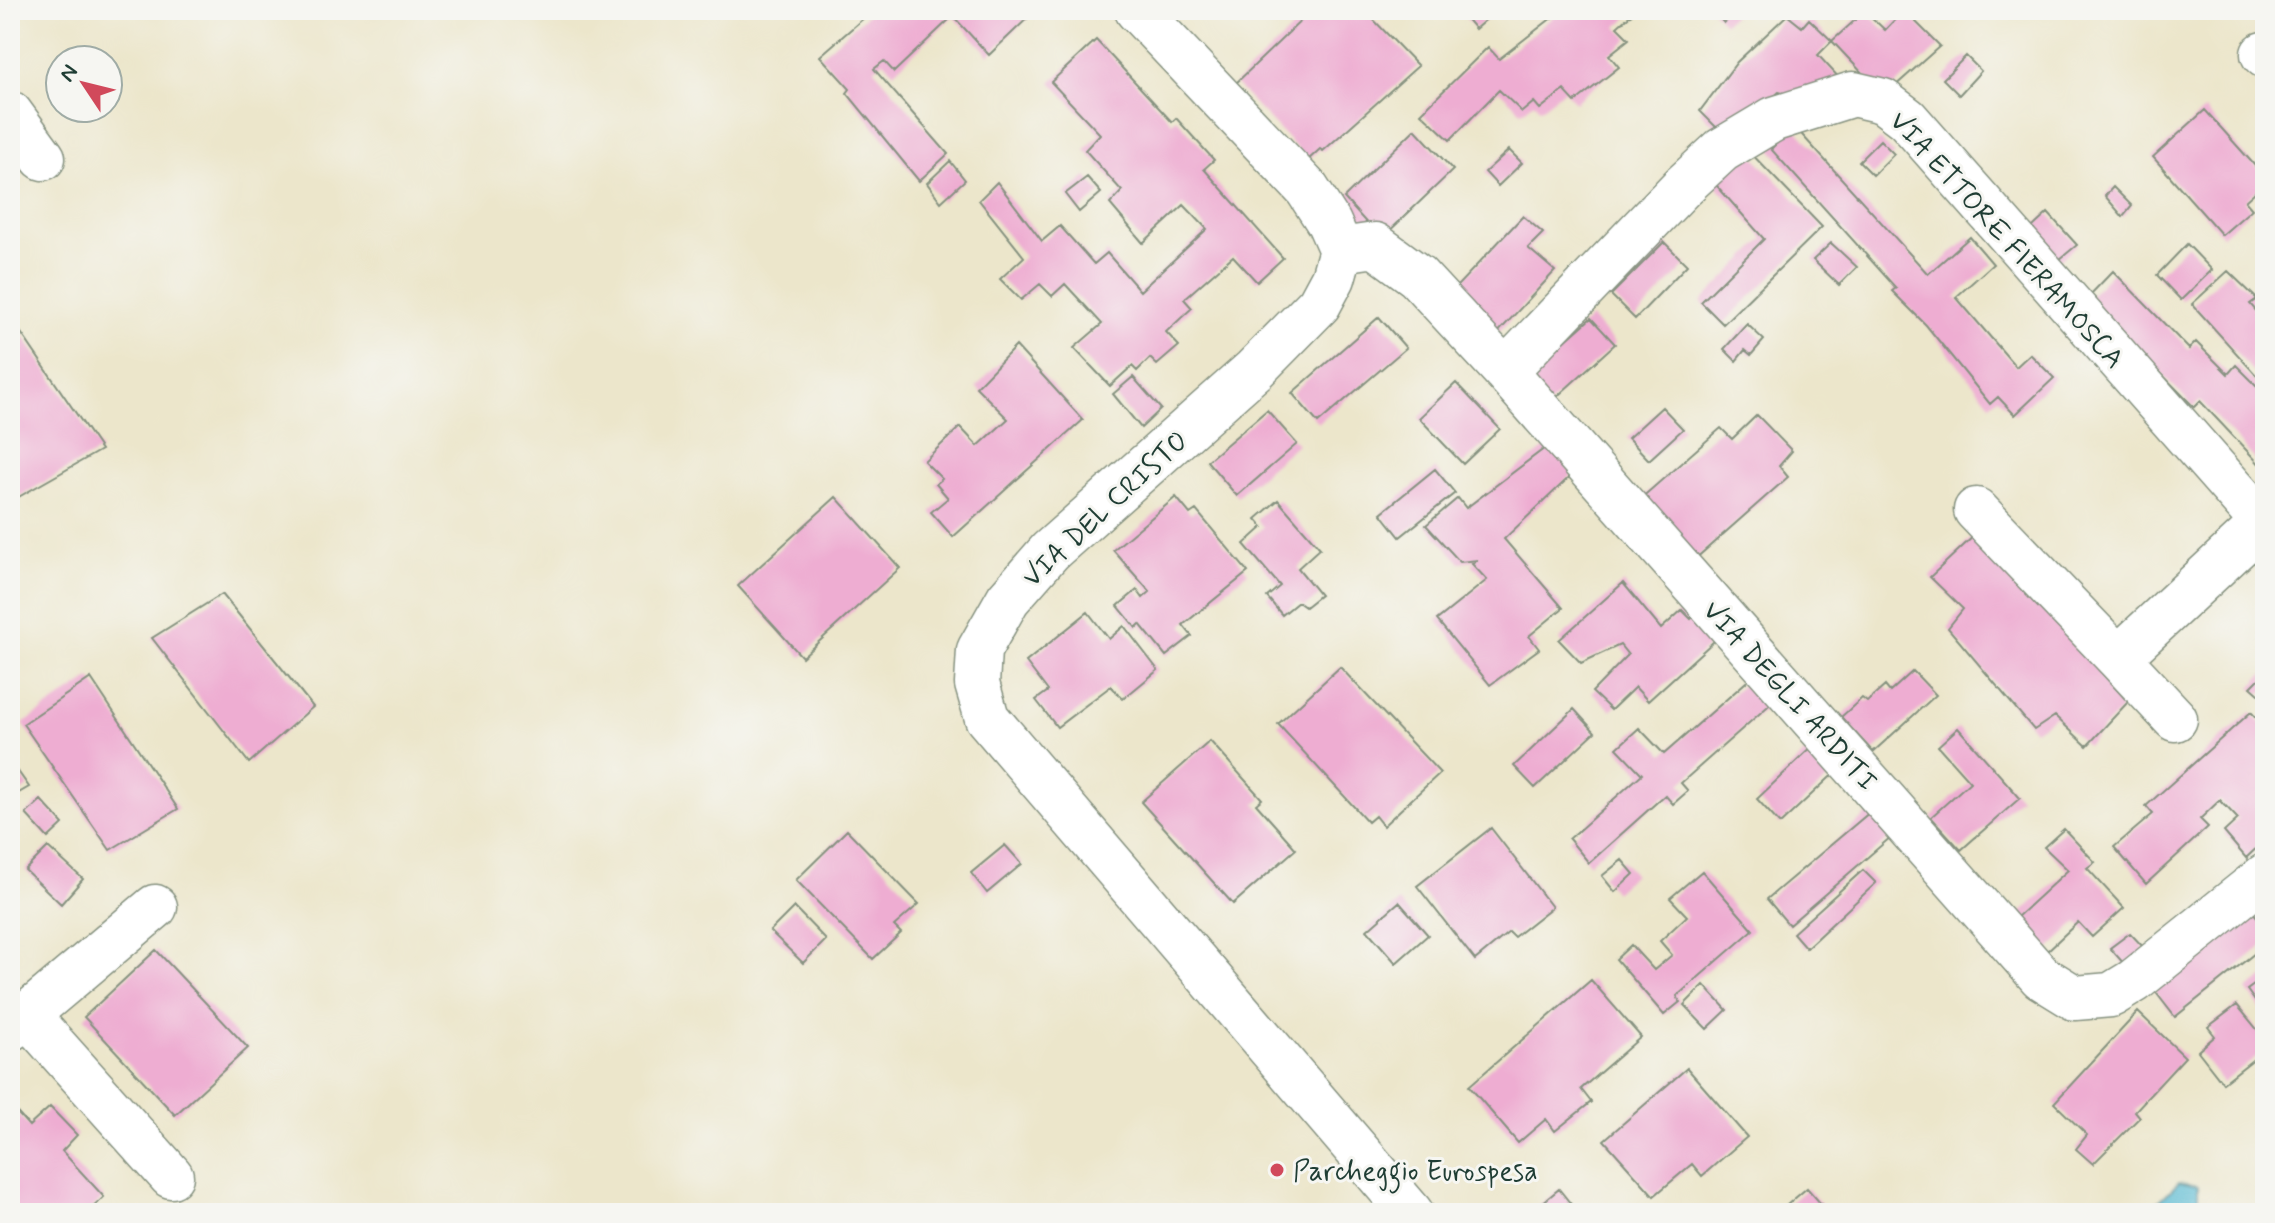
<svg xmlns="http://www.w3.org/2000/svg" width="2275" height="1223" font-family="Mynerve,sans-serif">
	<rect width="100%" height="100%" fill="#f6f6f2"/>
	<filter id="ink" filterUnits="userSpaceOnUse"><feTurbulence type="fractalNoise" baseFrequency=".0125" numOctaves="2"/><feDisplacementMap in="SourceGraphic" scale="16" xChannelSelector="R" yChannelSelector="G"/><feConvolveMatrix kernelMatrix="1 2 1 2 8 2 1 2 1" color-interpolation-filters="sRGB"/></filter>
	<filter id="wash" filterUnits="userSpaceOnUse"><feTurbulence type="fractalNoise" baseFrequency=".006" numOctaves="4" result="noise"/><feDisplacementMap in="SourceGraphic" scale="32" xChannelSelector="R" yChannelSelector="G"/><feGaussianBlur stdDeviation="1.8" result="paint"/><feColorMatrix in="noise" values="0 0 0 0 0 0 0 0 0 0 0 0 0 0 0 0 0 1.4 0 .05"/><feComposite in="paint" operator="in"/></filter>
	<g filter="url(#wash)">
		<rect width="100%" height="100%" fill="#ece6cb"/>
		<path fill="#52b8d1" stroke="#387a82" stroke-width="2" d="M 2179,1182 L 2198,1186 L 2198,1212 L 2147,1213 Z"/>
		<g id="blocks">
			<path fill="#eeadd2" d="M 873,10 L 1036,10 L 989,55 L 953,16 L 894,72 L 884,61 L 874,69 L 948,154 L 919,181 L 847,93 L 850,89 L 820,56 Z
				M 1312,10 L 1372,10 L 1368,14 L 1418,66 L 1323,151 L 1320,149 L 1308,160 L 1235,84 Z
				M 1459,10 L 1497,10 L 1475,29 Z
				M 1562,10 L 1636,10 L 1617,27 L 1629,39 L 1609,55 L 1619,67 L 1575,102 L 1564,90 L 1540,109 L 1534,102 L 1522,112 L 1499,90 L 1450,140 L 1421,113 L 1488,47 L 1499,59 Z
				M 1712,10 L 1739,10 L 1724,23 Z
				M 1904,10 L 1940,46 L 1884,96 L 1832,41 L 1865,11 L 1885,30 Z
				M 1787,15 L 1802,27 L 1809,19 L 1832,41 L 1818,55 L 1842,81 L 1791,96 L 1779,92 L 1760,110 L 1717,128 L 1700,111 L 1737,62 Z
				M 1096,40 L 1172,122 L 1176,118 L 1214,160 L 1204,169 L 1283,258 L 1257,282 L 1233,256 L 1184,299 L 1192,308 L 1166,332 L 1179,346 L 1157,365 L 1150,358 L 1137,371 L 1132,366 L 1110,386 L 1074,348 L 1102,324 L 1065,284 L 1052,296 L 1040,284 L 1021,300 L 1000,279 L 1024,257 L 979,200 L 997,182 L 1042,241 L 1060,226 L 1094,264 L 1107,253 L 1140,291 L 1207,229 L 1184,205 L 1143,243 L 1110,204 L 1122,191 L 1085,150 L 1100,134 L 1051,82 Z
				M 1966,56 L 1981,71 L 1959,95 L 1943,79 Z
				M 2205,110 L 2265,177 L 2265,183 L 2245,201 L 2252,209 L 2222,235 L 2153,157 Z
				M 1794,126 L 1928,274 L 1970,237 L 1993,264 L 1956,297 L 2016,367 L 2030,354 L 2054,378 L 2015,415 L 1998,397 L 1990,404 L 1926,325 L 1892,291 L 1896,288 L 1771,149 Z
				M 1415,129 L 1453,170 L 1381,239 L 1344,198 Z
				M 1880,140 L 1894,154 L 1873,175 L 1859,161 Z
				M 1744,146 L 1822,227 L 1723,324 L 1701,302 L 1764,239 L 1710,178 Z
				M 1509,150 L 1522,163 L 1498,186 L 1485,172 Z
				M 950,161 L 965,180 L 941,202 L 927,183 Z
				M 1087,177 L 1101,193 L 1079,212 L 1065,194 Z
				M 2113,187 L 2132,206 L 2123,217 L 2105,196 Z
				M 2048,213 L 2077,245 L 2048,269 L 2021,238 Z
				M 1523,216 L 1543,233 L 1528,248 L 1555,271 L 1494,337 L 1442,302 Z
				M 1664,242 L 1687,265 L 1635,319 L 1611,295 Z
				M 1831,243 L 1857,267 L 1839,285 L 1813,260 Z
				M 2187,244 L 2212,270 L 2181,300 L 2157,275 Z
				M 2113,271 L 2189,349 L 2196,342 L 2228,374 L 2236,365 L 2265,394 L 2258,407 L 2265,414 L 2265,470 L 2200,401 L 2194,407 L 2087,298 Z
				M 2228,271 L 2257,299 L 2250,304 L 2265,321 L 2265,385 L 2192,304 Z
				M 1379,317 L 1406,348 L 1318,423 L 1292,393 Z
				M 1591,318 L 1615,344 L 1541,411 L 1517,384 Z
				M 13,321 L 101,450 L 15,499 L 10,492 L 10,323 Z
				M 1747,324 L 1764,340 L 1751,355 L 1745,350 L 1736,361 L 1724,349 Z
				M 1016,346 L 1083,420 L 953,537 L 931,512 L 948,498 L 936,484 L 942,479 L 924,461 L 960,427 L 978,446 L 1008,419 L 976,387 Z
				M 1133,377 L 1161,409 L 1141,428 L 1113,394 Z
				M 1456,383 L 1500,429 L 1463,464 L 1419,418 Z
				M 1662,407 L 1683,429 L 1649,460 L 1628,438 Z
				M 1267,410 L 1297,444 L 1237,496 L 1207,461 Z
				M 1757,415 L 1792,451 L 1779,466 L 1788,477 L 1694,560 L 1639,500 L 1721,428 L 1732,439 Z
				M 1557,439 L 1579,468 L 1504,539 L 1563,608 L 1529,636 L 1539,649 L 1490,685 L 1437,620 L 1487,580 L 1472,564 L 1478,560 L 1460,562 L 1426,525 L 1458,498 L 1466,508 Z
				M 1435,469 L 1455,493 L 1400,537 L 1381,513 Z
				M 836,497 L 900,568 L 802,657 L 738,586 Z
				M 1176,497 L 1190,514 L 1196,510 L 1248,572 L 1183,625 L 1192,636 L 1166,656 L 1140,624 L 1136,628 L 1118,606 L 1137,590 L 1143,598 L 1150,592 L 1113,550 Z
				M 1278,500 L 1320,548 L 1298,568 L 1320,595 L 1305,607 L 1298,602 L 1282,615 L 1267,597 L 1280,586 L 1244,544 L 1263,527 L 1256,519 Z
				M 1976,534 L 2128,702 L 2087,746 L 2055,716 L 2034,730 L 1948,628 L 1963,609 L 1930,577 Z
				M 1623,583 L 1661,629 L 1682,610 L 1691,619 L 1700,609 L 1724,632 L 1648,701 L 1635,687 L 1611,710 L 1592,692 L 1628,655 L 1620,645 L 1581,663 L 1559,640 Z
				M 222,594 L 313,707 L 249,763 L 152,638 Z
				M 1088,612 L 1109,639 L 1124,626 L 1158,670 L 1123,699 L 1111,686 L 1057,727 L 1036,700 L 1048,691 L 1026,662 Z
				M 1340,667 L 1440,773 L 1383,826 L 1375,816 L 1368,822 L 1278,724 Z
				M 1913,671 L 1936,695 L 1873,752 L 1841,717 L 1862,698 L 1867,702 L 1885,686 L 1890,692 Z
				M 2265,673 L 2265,693 L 2263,692 L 2260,695 L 2251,687 Z
				M 1753,676 L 1775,700 L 1681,783 L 1688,791 L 1673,804 L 1665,795 L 1589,863 L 1569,839 L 1642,774 L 1617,748 L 1639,728 L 1664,754 Z
				M 91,678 L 178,809 L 110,850 L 23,724 Z
				M 1574,709 L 1595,732 L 1535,788 L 1514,766 Z
				M 2251,712 L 2265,727 L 2265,848 L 2261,844 L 2246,858 L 2224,832 L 2238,819 L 2220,800 L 2200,819 L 2208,827 L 2146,884 L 2114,847 L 2153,814 L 2146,806 Z
				M 1958,728 L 2020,798 L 1961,850 L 1931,817 L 1970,782 L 1938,746 Z
				M 1210,741 L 1262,799 L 1256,804 L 1296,849 L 1233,904 L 1141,802 Z
				M 1818,741 L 1842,766 L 1780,824 L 1757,799 Z
				M 10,760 L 29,787 L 10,798 Z
				M 41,800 L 63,824 L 48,838 L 26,814 Z
				M 1870,812 L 1891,837 L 1789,925 L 1767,899 Z
				M 1491,828 L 1552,907 L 1514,937 L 1509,932 L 1475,960 L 1417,886 Z
				M 2064,829 L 2095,862 L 2087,868 L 2124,908 L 2092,937 L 2078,922 L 2047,951 L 2017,917 L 2068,870 L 2044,847 Z
				M 847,830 L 919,904 L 894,926 L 901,933 L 873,959 L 796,880 Z
				M 1005,845 L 1022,864 L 987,893 L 971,873 Z
				M 48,847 L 83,879 L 61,904 L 25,870 Z
				M 1622,860 L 1634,874 L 1615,892 L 1602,876 Z
				M 1863,870 L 1876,883 L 1806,948 L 1793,933 Z
				M 1702,871 L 1753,930 L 1677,996 L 1680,1002 L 1664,1015 L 1616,959 L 1631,945 L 1654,970 L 1672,955 L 1660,941 L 1687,916 L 1670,898 Z
				M 1399,902 L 1428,935 L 1396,963 L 1367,930 Z
				M 794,907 L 826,940 L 803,963 L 770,931 Z
				M 2252,911 L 2265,926 L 2265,945 L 2175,1017 L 2154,990 Z
				M 2130,933 L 2145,949 L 2125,965 L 2110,948 Z
				M 156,950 L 248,1048 L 175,1115 L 84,1017 Z
				M 2265,977 L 2265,1015 L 2247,990 Z
				M 1591,980 L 1641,1037 L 1581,1089 L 1591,1102 L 1555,1131 L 1546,1119 L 1518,1143 L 1469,1086 Z
				M 1704,985 L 1727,1010 L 1707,1029 L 1684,1005 Z
				M 2237,1005 L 2265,1039 L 2265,1050 L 2223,1083 L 2198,1051 L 2215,1036 L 2208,1027 Z
				M 2138,1012 L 2185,1057 L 2135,1111 L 2140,1117 L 2093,1164 L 2076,1149 L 2087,1135 L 2054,1103 Z
				M 1687,1068 L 1747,1137 L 1702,1176 L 1692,1164 L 1654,1196 L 1604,1140 Z
				M 10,1105 L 29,1126 L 50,1107 L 77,1135 L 62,1151 L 104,1197 L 87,1213 L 10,1213 Z
				M 1807,1188 L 1829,1213 L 1777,1213 L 1787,1205 Z
				M 1559,1189 L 1578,1213 L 1530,1213 Z"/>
		</g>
	</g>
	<g filter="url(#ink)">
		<use href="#blocks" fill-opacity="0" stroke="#869280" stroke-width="2"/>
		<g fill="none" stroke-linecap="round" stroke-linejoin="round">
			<g stroke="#869280" stroke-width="47">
				<path id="minor" d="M 1137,10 L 1307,189 L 1329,223 L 1341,250 L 1333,278 L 1319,304 L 1254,370 L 1050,551 L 1008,599 L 979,650 L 977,684 L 987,718 L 1411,1213
					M 2263,54 L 2265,56
					M 10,113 L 43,158
					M 1341,250 L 1375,245 L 1417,276 L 1505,371 L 2041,977 L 2075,998 L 2111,995 L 2134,981 L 2265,876
					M 1505,371 L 1683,186 L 1722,150 L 1774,119 L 1853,94 L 1883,101 L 1907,119 L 2265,525
					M 1976,510 L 2118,658 L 2263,523
					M 2118,658 L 2175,719
					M 27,1015 L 171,1176
					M 10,1029 L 155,907"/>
			</g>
			<use href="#minor" stroke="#fff" stroke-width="44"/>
		</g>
	</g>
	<circle fill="#d1495b" stroke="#f6f6f2" stroke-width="3" cx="1277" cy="1170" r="8"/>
	<g text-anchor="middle" stroke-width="6" stroke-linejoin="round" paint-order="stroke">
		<g font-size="28" fill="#1f3d34" stroke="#f6f6f2">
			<text transform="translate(2008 239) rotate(48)" y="10">VIA ETTORE FIERAMOSCA</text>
			<text transform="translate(1104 508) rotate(-43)" y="10">VIA DEL CRISTO</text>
			<text transform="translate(1791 695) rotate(48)" y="10">VIA DEGLI ARDITI</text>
		</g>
		<g font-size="28" fill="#1f3d34" stroke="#f6f6f2" text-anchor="start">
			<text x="1293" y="1180">Parcheggio Eurospesa</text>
		</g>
	</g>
	<rect width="2275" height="1223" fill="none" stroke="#f6f6f2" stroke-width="40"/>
	<g transform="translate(84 84) rotate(305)"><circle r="38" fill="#f6f6f2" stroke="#a0aca6" stroke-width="2"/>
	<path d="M0-6L14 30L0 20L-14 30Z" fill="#d1495b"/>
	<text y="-12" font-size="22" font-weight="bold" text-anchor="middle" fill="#1f3d34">N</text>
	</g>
</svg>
